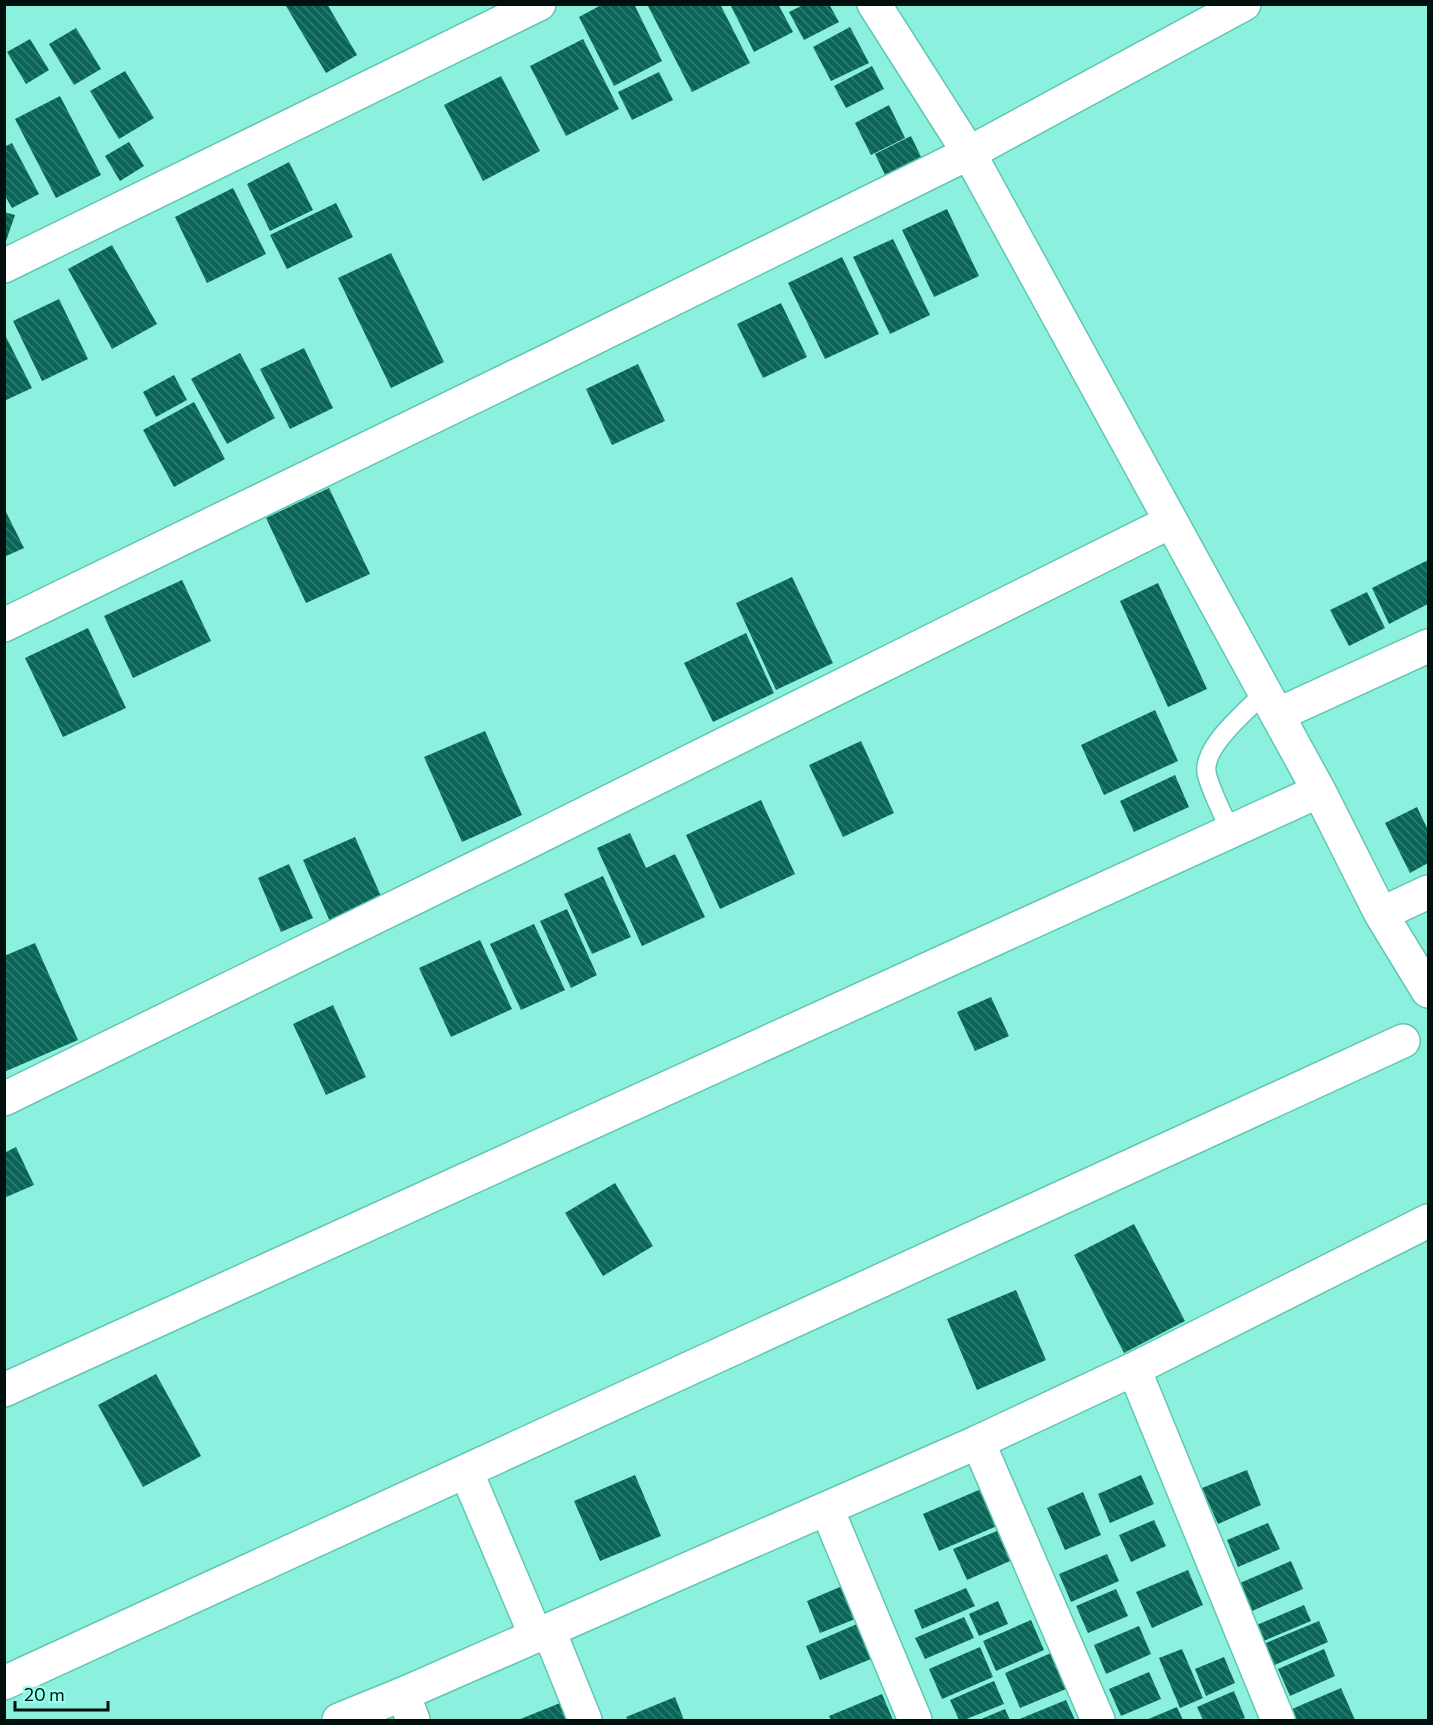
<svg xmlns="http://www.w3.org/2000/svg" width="1433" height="1725" font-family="Commissioner,sans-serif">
	<defs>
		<pattern id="building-back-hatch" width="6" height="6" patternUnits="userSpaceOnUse" patternTransform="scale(1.5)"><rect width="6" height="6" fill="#0a6559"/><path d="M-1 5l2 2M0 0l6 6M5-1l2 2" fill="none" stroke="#347a70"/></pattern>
	</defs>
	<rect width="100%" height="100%" fill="#8bf0de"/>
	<path fill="url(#building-back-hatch)" d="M 288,4 L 327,4 L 357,55 L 326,73 L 286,6 Z
		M 603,4 L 634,4 L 662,61 L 614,86 L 579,17 Z
		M 647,4 L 720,4 L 750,63 L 692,92 Z
		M 730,4 L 778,4 L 793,32 L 754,52 Z
		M 805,4 L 829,4 L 839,22 L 804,40 L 789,12 Z
		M 850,27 L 869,63 L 831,81 L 813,47 Z
		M 76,28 L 101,69 L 74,85 L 49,44 Z
		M 30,39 L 49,70 L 26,84 L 7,52 Z
		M 583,39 L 619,109 L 566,136 L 530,66 Z
		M 872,66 L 884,89 L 846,108 L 834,86 Z
		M 125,71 L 154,118 L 119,139 L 90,91 Z
		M 659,72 L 673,100 L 632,120 L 618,92 Z
		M 501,76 L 540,151 L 483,181 L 444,105 Z
		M 60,96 L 101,175 L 56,198 L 15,119 Z
		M 889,105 L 905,138 L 871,155 L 855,123 Z
		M 911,136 L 922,159 L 886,177 L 875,154 Z
		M 129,142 L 144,166 L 120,181 L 105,156 Z
		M 12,143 L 39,194 L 12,208 L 4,194 L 4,147 Z
		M 289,162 L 313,210 L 270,231 L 247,184 Z
		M 233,188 L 266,254 L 207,283 L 175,217 Z
		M 336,203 L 353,237 L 287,269 L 270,235 Z
		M 947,209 L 979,276 L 934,297 L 902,230 Z
		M 4,212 L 15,215 L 5,244 L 4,244 Z
		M 893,239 L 930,315 L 890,334 L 853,257 Z
		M 112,245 L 157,324 L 112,349 L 68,269 Z
		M 391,253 L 444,362 L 391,388 L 338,278 Z
		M 842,257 L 879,334 L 825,359 L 788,283 Z
		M 59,299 L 88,359 L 42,381 L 13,321 Z
		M 781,303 L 807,357 L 763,378 L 737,324 Z
		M 4,333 L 32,388 L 4,401 Z
		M 304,348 L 333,408 L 290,429 L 260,369 Z
		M 240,353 L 275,418 L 227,444 L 191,379 Z
		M 638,364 L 665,421 L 612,445 L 586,389 Z
		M 174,375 L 187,400 L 156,417 L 143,392 Z
		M 194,402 L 225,459 L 174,487 L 143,430 Z
		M 329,488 L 370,574 L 306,603 L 266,518 Z
		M 6,512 L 24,548 L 4,557 L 4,513 Z
		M 1428,560 L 1428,604 L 1389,624 L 1372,588 Z
		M 792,577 L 833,663 L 776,690 L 736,603 Z
		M 182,580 L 211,641 L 133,678 L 104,616 Z
		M 1158,583 L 1207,689 L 1168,707 L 1120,601 Z
		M 1367,592 L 1385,628 L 1349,646 L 1330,610 Z
		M 88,628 L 126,708 L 63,737 L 25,658 Z
		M 746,633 L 774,693 L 713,722 L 684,663 Z
		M 1155,710 L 1178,761 L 1104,795 L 1081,745 Z
		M 485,731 L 522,815 L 462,842 L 424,757 Z
		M 861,741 L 894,813 L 843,837 L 809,765 Z
		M 1175,775 L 1189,807 L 1134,832 L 1120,801 Z
		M 761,800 L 795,874 L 720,909 L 686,835 Z
		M 1417,807 L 1428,830 L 1428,863 L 1410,873 L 1385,823 Z
		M 630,833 L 646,868 L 675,854 L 705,917 L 642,946 L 597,848 Z
		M 355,837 L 384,903 L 332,926 L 303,860 Z
		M 289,864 L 313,918 L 281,932 L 258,878 Z
		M 603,876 L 631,937 L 592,954 L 564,894 Z
		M 567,909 L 597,975 L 571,988 L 540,921 Z
		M 534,924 L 565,990 L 521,1010 L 490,944 Z
		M 480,940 L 512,1009 L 451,1037 L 419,968 Z
		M 35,943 L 78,1040 L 4,1072 L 4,956 Z
		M 991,997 L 1009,1036 L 975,1051 L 957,1012 Z
		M 333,1005 L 366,1077 L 326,1095 L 293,1024 Z
		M 16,1147 L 34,1185 L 4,1198 L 4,1153 Z
		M 615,1183 L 653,1246 L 603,1276 L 565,1213 Z
		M 1134,1224 L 1185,1321 L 1124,1353 L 1074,1255 Z
		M 1016,1290 L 1046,1360 L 977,1390 L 947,1319 Z
		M 156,1374 L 201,1456 L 143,1487 L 98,1405 Z
		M 1247,1470 L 1261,1505 L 1218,1524 L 1202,1488 Z
		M 635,1475 L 661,1536 L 600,1561 L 574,1501 Z
		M 1141,1475 L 1154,1504 L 1110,1523 L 1098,1494 Z
		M 981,1489 L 997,1526 L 939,1551 L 923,1514 Z
		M 1083,1492 L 1101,1535 L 1065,1550 L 1047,1508 Z
		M 1154,1520 L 1166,1546 L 1131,1562 L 1119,1535 Z
		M 1268,1523 L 1280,1549 L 1238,1567 L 1227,1540 Z
		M 997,1531 L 1010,1561 L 967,1580 L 953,1549 Z
		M 1107,1554 L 1119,1581 L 1071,1602 L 1059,1574 Z
		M 1291,1561 L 1303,1589 L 1252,1611 L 1240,1583 Z
		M 1188,1570 L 1203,1605 L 1152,1628 L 1136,1592 Z
		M 854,1581 L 868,1614 L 820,1633 L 807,1601 Z
		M 966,1588 L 975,1606 L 922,1629 L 914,1610 Z
		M 1116,1589 L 1128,1616 L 1088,1633 L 1076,1606 Z
		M 998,1601 L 1008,1624 L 979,1636 L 969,1614 Z
		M 1304,1605 L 1311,1621 L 1259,1643 L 1252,1627 Z
		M 964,1617 L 974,1638 L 925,1659 L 915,1638 Z
		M 1031,1620 L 1044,1650 L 996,1671 L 983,1641 Z
		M 1319,1621 L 1328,1642 L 1263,1670 L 1254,1648 Z
		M 857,1624 L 871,1659 L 820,1680 L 806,1646 Z
		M 1139,1626 L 1151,1654 L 1106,1674 L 1094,1645 Z
		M 980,1647 L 993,1677 L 942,1699 L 929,1669 Z
		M 1182,1649 L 1203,1698 L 1180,1708 L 1159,1658 Z
		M 1324,1649 L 1335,1676 L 1290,1696 L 1278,1669 Z
		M 1051,1653 L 1066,1689 L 1020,1708 L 1005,1673 Z
		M 1224,1657 L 1235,1683 L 1206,1696 L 1195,1669 Z
		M 1149,1672 L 1161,1699 L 1121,1716 L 1109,1689 Z
		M 994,1681 L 1004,1704 L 964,1720 L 959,1720 L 950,1700 Z
		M 1341,1688 L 1355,1720 L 1297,1720 L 1292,1709 Z
		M 1234,1691 L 1245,1718 L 1239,1720 L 1203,1720 L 1197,1707 Z
		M 882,1694 L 893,1720 L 831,1720 L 829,1716 Z
		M 675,1697 L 684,1720 L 628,1720 L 626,1717 Z
		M 1066,1700 L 1075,1720 L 1017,1720 Z
		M 565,1701 L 573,1720 L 518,1720 Z
		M 1177,1707 L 1183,1720 L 1146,1720 Z
		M 1005,1709 L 1010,1720 L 979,1720 Z"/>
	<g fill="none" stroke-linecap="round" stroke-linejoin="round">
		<g stroke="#61c7b5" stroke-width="21">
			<path id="service" d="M 1230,831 C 1223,813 1212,794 1207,775 C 1200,748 1247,711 1264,693"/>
		</g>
		<g stroke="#61c7b5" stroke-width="36">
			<path id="minor" d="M 874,4 L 969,153 L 1319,791 L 1381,914 L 1428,991
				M 4,266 L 539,4
				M 4,625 L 543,363 L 969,153 L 1244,4
				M 1277,715 L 1428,646
				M 1381,914 L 1428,892
				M 4,1099 L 514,849 L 1170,522
				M 1134,1369 L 1278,1720
				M 4,1390 L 1319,791
				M 978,1442 L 1098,1720
				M 466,1471 L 536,1636
				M 827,1509 L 915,1720
				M 549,1631 L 585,1720
				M 4,1683 L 1403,1041
				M 403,1694 L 413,1720
				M 339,1720 L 403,1694 L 978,1442 L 1134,1369 L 1428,1221"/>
		</g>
		<use href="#service" stroke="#fff" stroke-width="18"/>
		<use href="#minor" stroke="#fff" stroke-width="33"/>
	</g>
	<rect width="1433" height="1725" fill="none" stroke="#00110d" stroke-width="12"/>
	<path d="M15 1701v9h93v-9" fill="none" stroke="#00110d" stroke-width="3"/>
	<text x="24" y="1701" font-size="18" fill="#00110d" stroke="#99feeb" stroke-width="4.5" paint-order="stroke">20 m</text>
</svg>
